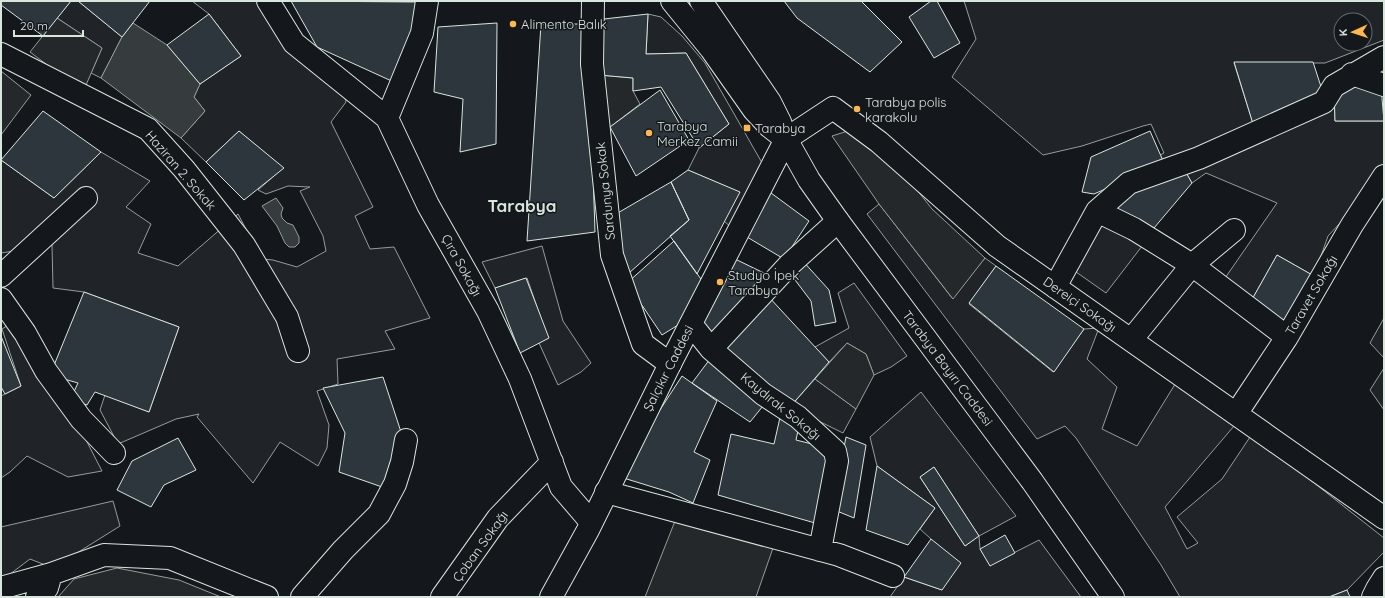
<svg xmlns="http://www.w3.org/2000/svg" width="1385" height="598" font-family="Quicksand,sans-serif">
	<rect width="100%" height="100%" fill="#14181c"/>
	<path fill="#202428" stroke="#939e99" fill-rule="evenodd" d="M 71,1 L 78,1 L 122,37 L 101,78 L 91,73 L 102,48 L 57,18 Z
		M 192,1 L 276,1 L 295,30 L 341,82 L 346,102 L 331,122 L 373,207 L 355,216 L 370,249 L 394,247 L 430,318 L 385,331 L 395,349 L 337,359 L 338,384 L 317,391 L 329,425 L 327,448 L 318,466 L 280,442 L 253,483 L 197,417 L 199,414 L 176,419 L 118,444 L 100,410 L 105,395 L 149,412 L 179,327 L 84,292 L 53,288 L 52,245 L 1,253 L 1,160 L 54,198 L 101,152 L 150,181 L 126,207 L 151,224 L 138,253 L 178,266 L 238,214 L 262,259 L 273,260 L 297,267 L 326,251 L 323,236 L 300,191 L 310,187 L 288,186 L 266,194 L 258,190 L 283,168 L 239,131 L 206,162 L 181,138 L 205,111 L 194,97 L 200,84 L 241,56 L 209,14 Z
		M 964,1 L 1384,1 L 1384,40 L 1325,63 L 1234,63 L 1254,127 L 1334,100 L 1335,121 L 1384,121 L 1384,164 L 1352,210 L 1328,236 L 1314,276 L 1277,255 L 1250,303 L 1223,281 L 1277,203 L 1206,173 L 1192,183 L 1181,164 L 1164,163 L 1160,155 L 1164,153 L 1151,124 L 1143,126 L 1082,146 L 1043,155 L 952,77 L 976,39 ZM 1341,20 L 1365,20 L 1365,44 L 1341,44 Z
		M 648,14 L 661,17 L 682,36 L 705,63 L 765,168 L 733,229 L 724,221 L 739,192 L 688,170 L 699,148 L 729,124 L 686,53 L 646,54 Z
		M 879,204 L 952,298 L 985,258 L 996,266 L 969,304 L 1053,372 L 1084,329 L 1099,328 L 1087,359 L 1117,387 L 1102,429 L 1137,446 L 1177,381 L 1234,426 L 1165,507 L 1187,549 L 1198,543 L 1177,517 L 1222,479 L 1252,434 L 1384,538 L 1384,552 L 1347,590 L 1329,597 L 1180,597 L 1161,565 L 1076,438 L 1065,426 L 1037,439 L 867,214 Z
		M 1106,214 L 1146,241 L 1106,293 L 1069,267 Z
		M 542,246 L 563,321 L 591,363 L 581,372 L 558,385 L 539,343 L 548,338 L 527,278 L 495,288 L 482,262 Z
		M 854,283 L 907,356 L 891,367 L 874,375 L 866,354 L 847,343 L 829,362 L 815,347 L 849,328 L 838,293 Z
		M 22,316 L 102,471 L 68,477 L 27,456 L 10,472 L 1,478 L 1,396 L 21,386 L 2,329 Z
		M 1384,318 L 1384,358 L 1370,343 Z
		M 1384,368 L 1384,410 L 1370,390 Z
		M 815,379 L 856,409 L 843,433 L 790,407 Z
		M 921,392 L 1016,516 L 979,536 L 980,549 L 990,565 L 1039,540 L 1081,597 L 890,597 L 904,577 L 942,590 L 931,539 L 920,529 L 935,508 L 877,466 L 870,437 ZM 934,467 L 979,536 L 965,546 L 920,477 Z
		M 113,501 L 120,526 L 53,568 L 30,559 L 1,581 L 1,527 Z"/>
	<path fill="#24282b" stroke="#939e99" d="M 57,18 L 102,48 L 83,92 L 30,52 Z
		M 1,71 L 31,95 L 1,135 Z
		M 599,75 L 633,78 L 633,91 L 640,104 L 610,127 Z
		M 854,129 L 879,142 L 932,209 L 985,258 L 953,299 L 879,204 L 832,136 Z
		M 847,343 L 866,354 L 874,375 L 856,409 L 815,379 Z
		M 675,521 L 773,548 L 756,597 L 645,597 Z
		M 117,568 L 179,580 L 221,597 L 58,597 L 74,579 Z"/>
	<path fill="#363b3e" stroke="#939e99" d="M 133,23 L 167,45 L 200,84 L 194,97 L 205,111 L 181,138 L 101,78 L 122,37 Z
		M 276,198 L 283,208 L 281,214 L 282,218 L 287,223 L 293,225 L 299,237 L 299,243 L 295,247 L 289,247 L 285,243 L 277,226 L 262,206 Z"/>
	<path fill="#2c363c" stroke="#d8e6dc" d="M 1,1 L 71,1 L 43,36 L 1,5 Z
		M 78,1 L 150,1 L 122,37 Z
		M 291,1 L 420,2 L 396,83 L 317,47 Z
		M 784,1 L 861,1 L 902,42 L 870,72 L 797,18 Z
		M 931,1 L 937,1 L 960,43 L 934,58 L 909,17 Z
		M 209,14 L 241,56 L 200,84 L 167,45 Z
		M 648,14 L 646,54 L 686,53 L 729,124 L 699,148 L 661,87 L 633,91 L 633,78 L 599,75 L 595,20 Z
		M 497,23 L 496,144 L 460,152 L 463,99 L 434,92 L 438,27 Z
		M 541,24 L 588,24 L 595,232 L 527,241 Z
		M 1234,62 L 1313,62 L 1325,99 L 1254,127 Z
		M 1334,87 L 1381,87 L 1384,121 L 1335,121 Z
		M 660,90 L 689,140 L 636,176 L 610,127 Z
		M 43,111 L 101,152 L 54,198 L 1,160 Z
		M 239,131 L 284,168 L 244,200 L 206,162 Z
		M 1150,131 L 1164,163 L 1094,194 L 1082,192 L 1091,157 Z
		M 1181,164 L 1192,183 L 1154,228 L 1102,202 Z
		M 688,170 L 740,192 L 697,274 L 670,236 L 689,220 L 671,182 Z
		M 671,182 L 689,220 L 629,273 L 624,259 L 616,214 Z
		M 767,190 L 809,221 L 784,259 L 747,237 Z
		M 674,241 L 703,282 L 686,320 L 662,335 L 627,283 Z
		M 1277,255 L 1314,276 L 1285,325 L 1250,303 Z
		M 735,259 L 766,274 L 716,337 L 698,326 Z
		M 801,259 L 829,290 L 836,322 L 815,326 L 811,301 L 789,272 Z
		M 996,266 L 1084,329 L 1054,372 L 969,303 Z
		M 526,278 L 549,338 L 520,353 L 495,288 Z
		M 84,292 L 179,327 L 149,412 L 95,392 L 87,405 L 70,400 L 78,383 L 50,375 Z
		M 767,295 L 829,362 L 790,407 L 719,350 Z
		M 1,336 L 21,386 L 5,394 L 1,387 Z
		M 713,355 L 767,401 L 750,422 L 692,383 Z
		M 682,376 L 717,401 L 694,452 L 710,460 L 693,503 L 669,492 L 617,476 Z
		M 383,377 L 403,438 L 385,488 L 339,472 L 345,433 L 323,388 Z
		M 781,413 L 800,421 L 796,440 L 832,449 L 815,523 L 718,495 L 731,434 L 774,444 Z
		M 846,437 L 866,445 L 854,518 L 832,509 Z
		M 178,438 L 196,470 L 164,485 L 151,507 L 117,490 L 132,461 Z
		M 877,466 L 935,508 L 908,545 L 866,530 Z
		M 934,467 L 979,536 L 965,546 L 920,477 Z
		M 1005,535 L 1015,553 L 990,566 L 980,549 Z
		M 931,539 L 961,563 L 942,590 L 904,577 Z
		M 1347,590 L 1350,597 L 1329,597 Z"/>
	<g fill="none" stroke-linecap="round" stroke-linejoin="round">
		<g stroke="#d8e6dc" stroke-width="24">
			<path id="minor" d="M 268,1 L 294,43 L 387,118
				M 427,1 L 422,33 L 387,118 L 428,205 L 488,311 L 520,379 L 561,487 L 591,522
				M 593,1 L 592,64 L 612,255 L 643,344 L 670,364
				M 1,54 L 148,129 L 184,169 L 244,245 L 287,317 L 298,351
				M 1352,74 L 1384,85
				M 786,139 L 833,108 L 879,142 L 997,246 L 1384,518
				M 1097,211 L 1134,229 L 1192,265 L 1287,337
				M 1,276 L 86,198
				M 1055,287 L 1097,211 L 1129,183 L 1199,158 L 1324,102 L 1334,86 L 1384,57
				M 1,299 L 25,333 L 46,371 L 81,419 L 114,453
				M 691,324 L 711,349 L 763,394 L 798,417 L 835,451 L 837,461 L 820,550
				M 1131,340 L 1192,265 L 1234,230
				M 711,349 L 789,265 L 838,221
				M 1236,414 L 1287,337 L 1352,225 L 1384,176
				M 606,492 L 839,555 L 893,576
				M 51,574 L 104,555 L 170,558 L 267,597
				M 1,588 L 51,574 L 47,588 L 37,597
				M 302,597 L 343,550 L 379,514 L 395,484 L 402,462 L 406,440
				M 442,597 L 498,518 L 552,462
				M 1373,597 L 1377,589 L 1384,578"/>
		</g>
		<g stroke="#d8e6dc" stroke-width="24">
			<path id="major" d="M 672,1 L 711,49 L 754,110 L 769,126 L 783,137
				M 701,1 L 770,102 L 780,122 L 786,139 L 809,180 L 838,221 L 1032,481 L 1113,597
				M 551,597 L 588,530 L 670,364 L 786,139"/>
		</g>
		<use href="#minor" stroke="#14181c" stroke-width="22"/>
		<use href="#major" stroke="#14181c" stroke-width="22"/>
	</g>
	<g fill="#ffb74d" stroke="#14181c" stroke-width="1.5">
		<circle cx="513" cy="24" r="4"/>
		<circle cx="857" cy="109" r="4"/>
		<rect x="743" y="124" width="8" height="8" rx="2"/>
		<circle cx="649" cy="133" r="4"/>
		<circle cx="720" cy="282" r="4"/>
	</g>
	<g text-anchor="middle" stroke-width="3" stroke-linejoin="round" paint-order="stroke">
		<g font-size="13" fill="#d8e6dc" stroke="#14181c" text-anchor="start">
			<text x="521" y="29">Alimento Balık</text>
			<text x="865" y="107">Tarabya polis<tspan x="865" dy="15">karakolu</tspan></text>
			<text x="657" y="131">Tarabya<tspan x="657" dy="15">Merkez Camii</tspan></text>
			<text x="755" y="133">Tarabya</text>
			<text x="728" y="280">Studyo İpek<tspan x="728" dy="15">Tarabya</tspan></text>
		</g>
		<g font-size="13" fill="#d8e6dc" stroke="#14181c">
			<text transform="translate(181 170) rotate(49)" y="5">Haziran 2. Sokak</text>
			<text transform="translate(605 191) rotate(-96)" y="5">Sardunya Sokak</text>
			<text transform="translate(462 265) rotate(61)" y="5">Çıra Sokağı</text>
			<text transform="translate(1311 295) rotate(-60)" y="5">Taravet Sokağı</text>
			<text transform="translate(1080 304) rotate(35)" y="5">Dereiçi Sokağı</text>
			<text transform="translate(668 368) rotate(-63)" y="5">Şalçıkır Caddesi</text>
			<text transform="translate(948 368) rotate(53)" y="5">Tarabya Bayırı Caddesi</text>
			<text transform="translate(781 406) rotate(39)" y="5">Kaydırak Sokağı</text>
			<text transform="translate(480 546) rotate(-54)" y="5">Çoban Sokağı</text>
		</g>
		<g font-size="17" font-weight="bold" fill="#d8e6dc" stroke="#14181c">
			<text x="522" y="212">Tarabya</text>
		</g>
	</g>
	<rect width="1385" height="598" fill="none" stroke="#d8e6dc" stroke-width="4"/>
	<g transform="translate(1353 32) rotate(267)"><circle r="19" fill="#14181c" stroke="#626a69"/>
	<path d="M0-3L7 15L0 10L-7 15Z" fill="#ffb74d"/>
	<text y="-6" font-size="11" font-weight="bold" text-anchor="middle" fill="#d8e6dc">K</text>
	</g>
	<path d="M14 30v6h69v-6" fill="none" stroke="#d8e6dc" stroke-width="2"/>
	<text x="20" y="30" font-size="12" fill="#d8e6dc" stroke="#14181c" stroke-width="3" paint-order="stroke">20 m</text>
</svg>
